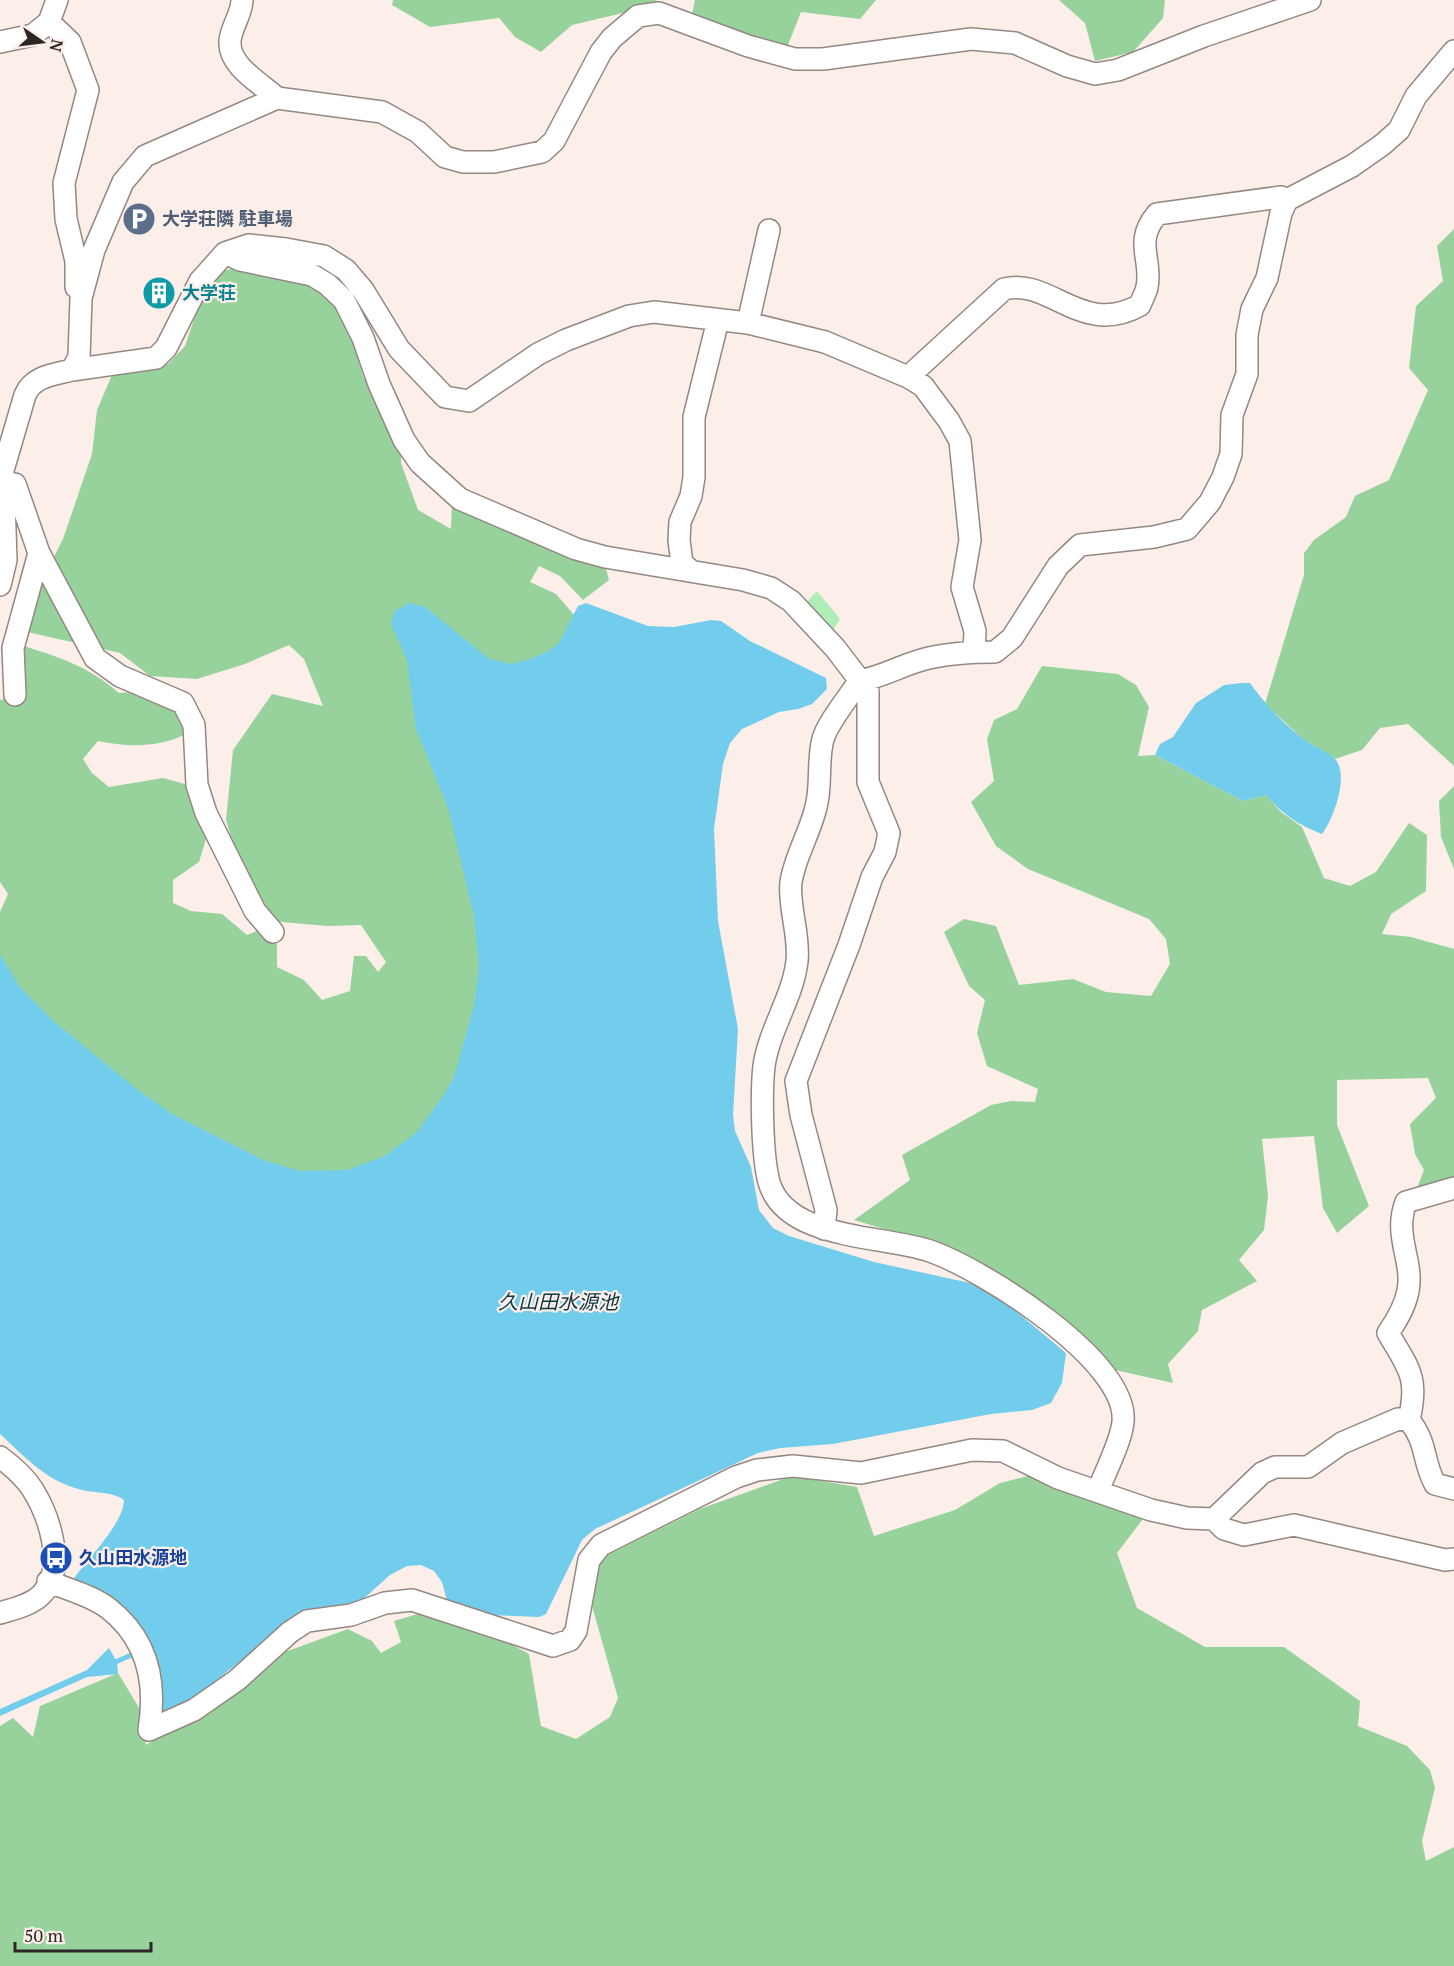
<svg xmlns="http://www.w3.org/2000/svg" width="1454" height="1966" font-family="'PT Serif','Noto Sans JP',serif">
	<rect width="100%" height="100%" fill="#fceee9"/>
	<path fill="#b1edb6" d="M 817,591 L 840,619 L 829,637 L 803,606 Z"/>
	<path fill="#97d29c" d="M 393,0 L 657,0 L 648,7 L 572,25 L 541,52 L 515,37 L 499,18 L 430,27 L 392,5 Z
		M 695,0 L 876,0 L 860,19 L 801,12 L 788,45 L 759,45 L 691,19 Z
		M 1059,0 L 1165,0 L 1163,18 L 1133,52 L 1095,61 L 1085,23 Z
		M 1454,229 L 1454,766 L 1408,724 L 1380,728 L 1362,750 L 1335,759 L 1303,739 L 1265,704 L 1304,575 L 1304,553 L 1314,540 L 1346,517 L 1355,496 L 1389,480 L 1428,390 L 1409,368 L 1416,306 L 1443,281 L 1437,246 Z
		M 239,267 L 309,267 L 349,322 L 363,376 L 402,446 L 401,463 L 418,510 L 451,529 L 452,503 L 533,543 L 605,565 L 609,580 L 583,600 L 560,576 L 539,566 L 530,582 L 556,594 L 575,616 L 586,611 L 458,769 L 491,1017 L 443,1109 L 384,1181 L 238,1171 L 0,980 L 0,912 L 8,894 L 0,882 L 0,700 L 19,697 L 24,646 C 62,658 89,667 119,693 L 164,690 L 188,712 L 186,734 C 159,748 127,747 98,741 L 83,759 L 92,773 L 109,787 L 163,778 L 192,786 L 206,839 L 199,862 L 173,880 L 173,903 L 191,911 L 222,914 L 247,935 L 259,930 L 277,944 L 277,967 L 304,980 L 322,1000 L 350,991 L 354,956 L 366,956 L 378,972 L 386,962 L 361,925 L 327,926 L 271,921 L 239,865 L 226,820 L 233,750 L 272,694 L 323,706 L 304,659 L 289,645 L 245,664 L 197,679 L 150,676 L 120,653 L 23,631 L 34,596 L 63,539 L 92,454 L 97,410 L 112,375 L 168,364 L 185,346 L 203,293 L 215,273 Z
		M 1042,666 L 1118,674 L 1136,685 L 1149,707 L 1138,756 L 1155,755 L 1243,801 L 1266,795 L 1281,812 L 1302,827 L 1324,878 L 1350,886 L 1376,872 L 1409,823 L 1427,835 L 1426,891 L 1391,914 L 1382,934 L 1411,937 L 1454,949 L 1454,1179 L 1416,1191 L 1424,1170 L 1415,1154 L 1410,1124 L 1436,1098 L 1428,1078 L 1337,1080 L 1337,1125 L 1369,1206 L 1337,1233 L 1323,1208 L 1314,1136 L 1262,1139 L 1268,1196 L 1264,1230 L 1239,1260 L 1257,1281 L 1202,1310 L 1198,1331 L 1168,1364 L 1173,1383 L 1111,1369 L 927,1242 L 854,1220 L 910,1180 L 902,1155 L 991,1105 L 1011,1101 L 1035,1102 L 1038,1089 L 987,1066 L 977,1033 L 985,1000 L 969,986 L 944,932 L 964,919 L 996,926 L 1019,985 L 1073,979 L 1106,992 L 1151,996 L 1170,964 L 1166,939 L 1149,919 L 1028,869 L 996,846 L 971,802 L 994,781 L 987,739 L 994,720 L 1017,709 Z
		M 1454,786 L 1454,869 L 1441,837 L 1439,801 Z
		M 792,1476 L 857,1487 L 874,1536 L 955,1510 L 1000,1483 L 1028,1476 L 1064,1485 L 1146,1515 L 1117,1553 L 1137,1608 L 1205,1647 L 1284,1647 L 1360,1701 L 1358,1726 L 1407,1746 L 1430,1770 L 1435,1788 L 1422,1841 L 1426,1861 L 1454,1847 L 1454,1966 L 0,1966 L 0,1726 L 13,1718 L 33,1737 L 40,1706 L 118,1673 L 141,1711 L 146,1745 L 232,1692 L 285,1652 L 348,1629 L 372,1641 L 381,1653 L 401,1642 L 394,1621 L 421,1613 L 500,1638 L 529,1654 L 541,1726 L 576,1739 L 610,1717 L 618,1698 L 592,1606 L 592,1563 L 700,1509 Z"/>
	<path fill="#72cdec" d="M 409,603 L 425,607 L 488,658 L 510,664 L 528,660 L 547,652 L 559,643 L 578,606 L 586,603 L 648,626 L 674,627 L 711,620 L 721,621 L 750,641 L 826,678 L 827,689 L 812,704 L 798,709 L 779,712 L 742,729 L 730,743 L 723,764 L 714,829 L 718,921 L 738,1029 L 733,1115 L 735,1131 L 751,1167 L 759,1210 L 773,1228 L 789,1236 L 874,1262 L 970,1283 L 994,1293 L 1066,1353 L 1062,1383 L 1051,1403 L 1032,1410 L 991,1414 L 833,1444 L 780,1448 L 758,1453 L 595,1529 L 582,1540 L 546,1614 L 539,1617 L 489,1615 L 448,1604 L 442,1582 L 434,1571 L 421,1565 L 407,1566 L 390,1575 L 361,1601 L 296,1616 L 193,1699 L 160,1712 L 114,1599 L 72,1582 C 85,1560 123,1526 124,1500 C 110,1490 91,1494 75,1488 C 43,1478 24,1456 0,1434 L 0,954 L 19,986 L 52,1020 L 138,1090 L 172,1114 L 263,1160 L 300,1171 L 347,1170 L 385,1156 L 417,1132 L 445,1093 L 454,1077 L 474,1006 L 479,968 L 474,917 L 449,811 L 416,729 L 407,660 L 391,624 L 395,611 Z
		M 1241,683 L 1250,683 C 1265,704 1284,725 1305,740 C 1314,747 1329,752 1336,760 C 1349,777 1333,820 1322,834 C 1298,825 1282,814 1266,795 L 1243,801 L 1155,755 L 1160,744 L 1173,737 L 1196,703 L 1224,685 Z
		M 109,1648 L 117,1662 L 118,1674 L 87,1677 L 0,1716 L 0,1709 L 87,1670 Z"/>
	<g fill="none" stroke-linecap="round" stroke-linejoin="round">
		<path stroke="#72cdec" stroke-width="5" d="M 111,1664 L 138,1652"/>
		<g stroke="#948883" stroke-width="24">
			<path id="minor" d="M 242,0 C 242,14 231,27 230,41 C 228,66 262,84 277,98
				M 49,22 L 57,0
				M 0,42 L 33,35 L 49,22 L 70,42 L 88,90 L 64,183 L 66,219 L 76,261 L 76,287
				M 225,253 L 240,260 L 312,275 L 327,284 L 344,300 L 363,338 L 379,384 L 404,440 L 420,463 L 460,499 L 576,549 L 605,557 L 743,580 L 771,588 L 791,601 L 835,648 L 868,691 L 868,782 L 889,833 L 885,852 L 872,877 L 849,945 L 796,1081 L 801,1115 L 826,1210 L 824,1229
				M 748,323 L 769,230
				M 72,370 L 156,358 L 166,348 L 200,281 L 225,253 L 249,245 L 286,249 L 324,256 L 346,270 L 363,290 L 399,349 L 445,397 L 469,401 L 538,354 L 566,340 L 629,316 L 654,312 L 748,323 L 825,342 L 908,377 L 923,386 L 949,421 L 960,441 L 970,540 L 962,587 L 975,631 L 974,652
				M 908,377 L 1004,289 C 1050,277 1082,338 1140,305 C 1142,299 1146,293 1147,287 C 1153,259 1133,243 1157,214 L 1281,197 L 1287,200
				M 2,486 L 15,484 L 39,553 L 13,648 L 15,695
				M 39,553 L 95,658 L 120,676 L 183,703 L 194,725 L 197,785 L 206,813 L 255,911 L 273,932
				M 691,571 L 682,563 L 679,540 L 680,522 L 691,496 L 694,477 L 694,417 L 718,320
				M 0,585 L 6,560 L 3,470 L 25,395 C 33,376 53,375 72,370 L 79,357 L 81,298 L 94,250 L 123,182 L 145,156 L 277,98 L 382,112 L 418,132 L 445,157 L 463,162 L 494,162 L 542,152 L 554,141 L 601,52 L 612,38 L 638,16 L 659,13 L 748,46 L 795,59 L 823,59 L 971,39 L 1015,43 L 1067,66 L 1095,74 L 1118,70 L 1204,36 L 1310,0
				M 1409,1420 C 1419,1377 1409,1369 1388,1333 C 1397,1320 1405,1307 1408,1291 C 1414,1261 1393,1236 1406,1202 L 1454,1188
				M 0,1457 C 12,1466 25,1477 33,1490 C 49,1516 67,1568 42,1594 C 32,1605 13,1609 0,1613
				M 1098,1491 C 1105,1472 1121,1442 1123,1422 C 1129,1361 982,1269 930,1251 C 883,1235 785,1240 769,1182 C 762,1156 761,1093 764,1066 C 769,1030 793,997 797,961 C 800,935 788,906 791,882 C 795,856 810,833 816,807 C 822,786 817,761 823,739 C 828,722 849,697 859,681 C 884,677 905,663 929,658 C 951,653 973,652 995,652 L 1012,638 L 1058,566 L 1080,545 L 1154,537 L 1187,529 L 1210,502 L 1223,477 L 1231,454 L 1232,415 L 1247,374 L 1247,335 L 1252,309 L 1267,278 L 1281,213 L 1287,200 L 1352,166 L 1382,145 L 1399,130 L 1416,96 L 1454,51
				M 1214,1519 L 1224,1529 L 1244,1535 L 1294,1525 L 1445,1560 L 1454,1559
				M 48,1581 C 68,1590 91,1595 108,1608 C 148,1639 157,1682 149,1730
				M 149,1730 L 194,1710 L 237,1680 L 290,1632 L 307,1621 L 351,1615 L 385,1603 L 412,1600 L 553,1646 L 570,1640 L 576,1631 L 589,1560 L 601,1545 L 736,1477 L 757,1470 L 793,1466 L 861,1473 L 972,1450 L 1003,1451 L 1058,1478 L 1151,1510 L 1187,1518 L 1214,1519 L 1262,1473 L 1275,1467 L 1308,1467 L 1342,1443 L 1398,1419 L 1409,1420 C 1428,1444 1422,1460 1435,1484 L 1454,1489"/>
		</g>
		<use href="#minor" stroke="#fff" stroke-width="21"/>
	</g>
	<defs>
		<g id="parking-disc" transform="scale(1.725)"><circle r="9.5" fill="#5c6f8a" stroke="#fceee9"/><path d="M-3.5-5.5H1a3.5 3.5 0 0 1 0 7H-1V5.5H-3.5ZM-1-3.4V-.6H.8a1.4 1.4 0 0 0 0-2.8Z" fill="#fff"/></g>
		<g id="building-disc" transform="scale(1.725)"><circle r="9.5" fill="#0f9aa8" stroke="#fceee9"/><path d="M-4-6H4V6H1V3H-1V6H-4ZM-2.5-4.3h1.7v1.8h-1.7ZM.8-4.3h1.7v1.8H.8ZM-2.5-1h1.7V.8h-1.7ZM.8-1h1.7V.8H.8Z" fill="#fff"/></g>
		<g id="bus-disc" transform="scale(1.725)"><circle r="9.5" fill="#1a4fb4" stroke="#fceee9"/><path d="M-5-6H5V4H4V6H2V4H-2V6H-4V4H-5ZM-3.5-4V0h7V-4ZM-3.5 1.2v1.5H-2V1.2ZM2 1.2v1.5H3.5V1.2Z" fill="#fff"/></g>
	</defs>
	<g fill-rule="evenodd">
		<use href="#parking-disc" x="139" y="219"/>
		<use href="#building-disc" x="159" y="293"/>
		<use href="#bus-disc" x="56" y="1558"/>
	</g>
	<g text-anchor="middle" stroke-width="4.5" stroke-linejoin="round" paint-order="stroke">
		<g font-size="18" font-weight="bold" fill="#4e5e75" stroke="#fceee9" text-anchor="start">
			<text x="162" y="225">大学荘隣 駐車場</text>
		</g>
		<g font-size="18" font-weight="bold" fill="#0d838f" stroke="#fceee9" text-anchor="start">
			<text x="182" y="299">大学荘</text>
		</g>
		<g font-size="18" font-weight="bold" fill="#164399" stroke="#fceee9" text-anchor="start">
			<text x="79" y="1564">久山田水源地</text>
		</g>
		<g font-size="20" font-style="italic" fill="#0b3643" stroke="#fceee9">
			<text x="558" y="1309">久山田水源池</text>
		</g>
	</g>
	<g transform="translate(42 42) rotate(104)" stroke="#fceee9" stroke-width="4.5" paint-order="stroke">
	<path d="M0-4.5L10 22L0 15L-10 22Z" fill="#2c2725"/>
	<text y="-9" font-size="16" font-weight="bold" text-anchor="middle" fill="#2c2725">N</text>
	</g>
	<path d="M15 1942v9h136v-9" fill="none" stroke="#2c2725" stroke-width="3"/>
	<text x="24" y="1942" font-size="18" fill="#2c2725" stroke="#fceee9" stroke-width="4.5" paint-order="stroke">50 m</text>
</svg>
